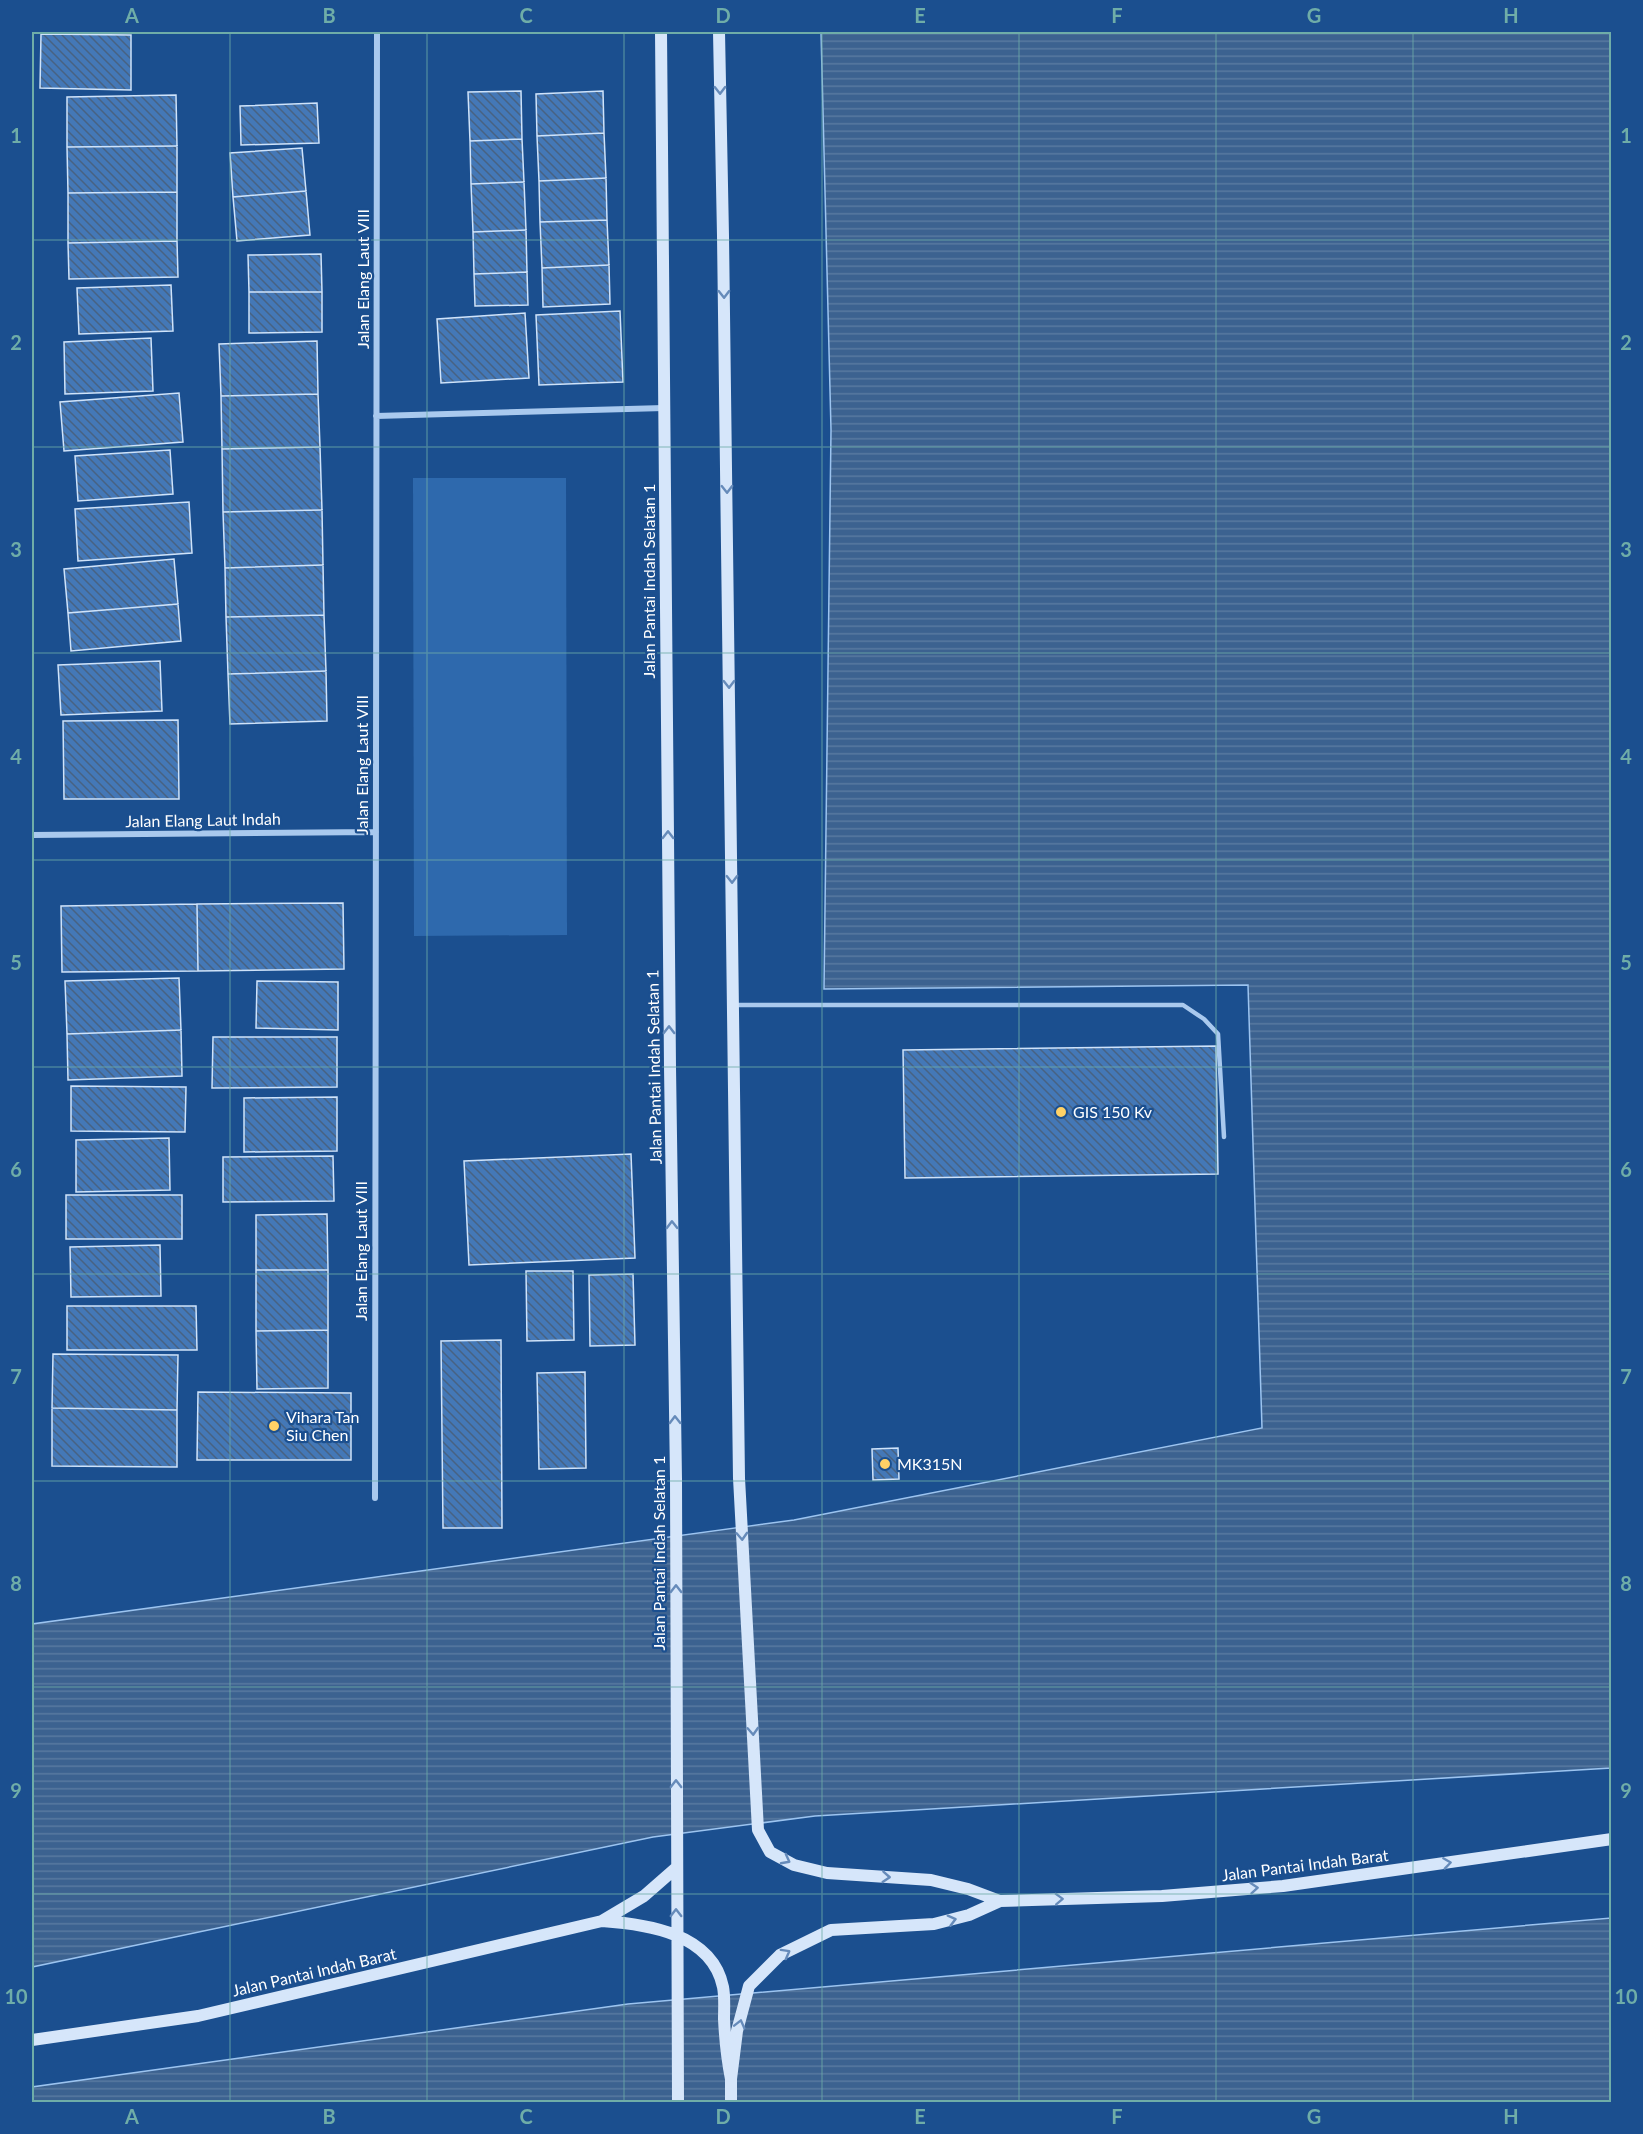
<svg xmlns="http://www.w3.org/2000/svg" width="1643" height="2134" font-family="Lato,sans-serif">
	<defs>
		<pattern id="water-rules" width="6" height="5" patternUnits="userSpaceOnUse" patternTransform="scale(1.5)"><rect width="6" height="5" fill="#3c6290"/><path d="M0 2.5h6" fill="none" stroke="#597aa1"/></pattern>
		<pattern id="building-back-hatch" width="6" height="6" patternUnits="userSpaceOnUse" patternTransform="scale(1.5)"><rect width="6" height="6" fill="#4478b7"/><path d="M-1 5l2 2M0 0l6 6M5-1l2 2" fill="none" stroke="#486282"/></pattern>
	</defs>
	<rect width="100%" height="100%" fill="#1b4f8f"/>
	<path fill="#2e69ad" d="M 413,478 L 566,478 L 567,935 L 414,936 Z"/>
	<path fill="url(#water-rules)" stroke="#9cc4f0" stroke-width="1.5" d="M 821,32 L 1611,32 L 1611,1768 L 815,1816 L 653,1837 L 32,1967 L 32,1624 L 794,1520 L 1262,1428 L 1248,985 L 824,989 L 831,430 Z
		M 1611,1918 L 1611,2102 L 32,2102 L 32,2087 L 628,2004 Z"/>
	<path fill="url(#building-back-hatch)" stroke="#cfe3fa" stroke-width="1.5" d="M 41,34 L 131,35 L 131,90 L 40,88 Z
		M 521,91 L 522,139 L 470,141 L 468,92 Z
		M 603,91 L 604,133 L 537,136 L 536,94 Z
		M 176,95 L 177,146 L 67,147 L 67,97 Z
		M 317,103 L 319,143 L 241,145 L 240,106 Z
		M 604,133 L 606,178 L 539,181 L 537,136 Z
		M 522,139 L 524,182 L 471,184 L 470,141 Z
		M 177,146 L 177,192 L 68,193 L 67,147 Z
		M 302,148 L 306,191 L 233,197 L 230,153 Z
		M 606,178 L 607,220 L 540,222 L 539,181 Z
		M 524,182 L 526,230 L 473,232 L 471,184 Z
		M 306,191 L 310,235 L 237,241 L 233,197 Z
		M 177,192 L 177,241 L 68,243 L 68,193 Z
		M 607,220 L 609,265 L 542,268 L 540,222 Z
		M 526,230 L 527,272 L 474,274 L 473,232 Z
		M 177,241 L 178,277 L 69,279 L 68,243 Z
		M 321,254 L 322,292 L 249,292 L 248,255 Z
		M 609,265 L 610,304 L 543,307 L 542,268 Z
		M 527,272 L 528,305 L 475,306 L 474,274 Z
		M 171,285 L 173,331 L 79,334 L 77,288 Z
		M 249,292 L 322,292 L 322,332 L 249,333 Z
		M 620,311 L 623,382 L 539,385 L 536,315 Z
		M 525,313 L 529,378 L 441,383 L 437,319 Z
		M 151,338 L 153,391 L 65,394 L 64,342 Z
		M 317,341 L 318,394 L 221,396 L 219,344 Z
		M 179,393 L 183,442 L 64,451 L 60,402 Z
		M 318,394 L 320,447 L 222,449 L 221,396 Z
		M 320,447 L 322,510 L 223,512 L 222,449 Z
		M 170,450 L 173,494 L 78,501 L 75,456 Z
		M 189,502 L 192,553 L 78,561 L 75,509 Z
		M 322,510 L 323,565 L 225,568 L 223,512 Z
		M 174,559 L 178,604 L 68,613 L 64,569 Z
		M 323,565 L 324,615 L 226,617 L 225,568 Z
		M 178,604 L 181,641 L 71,651 L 68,613 Z
		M 324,615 L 326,671 L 228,674 L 226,617 Z
		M 160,661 L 162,711 L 61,715 L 58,665 Z
		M 326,671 L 327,721 L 230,724 L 228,674 Z
		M 178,720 L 179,799 L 64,799 L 63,721 Z
		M 343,903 L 344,969 L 198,971 L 197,904 Z
		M 197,904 L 198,971 L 62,972 L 61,906 Z
		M 179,978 L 181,1030 L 67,1034 L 65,981 Z
		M 257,981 L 338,982 L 338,1030 L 256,1028 Z
		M 181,1030 L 182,1076 L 68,1080 L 67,1034 Z
		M 213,1037 L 337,1037 L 337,1087 L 212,1088 Z
		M 1216,1046 L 1218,1174 L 905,1178 L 903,1050 Z
		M 71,1086 L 186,1087 L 185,1132 L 71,1131 Z
		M 337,1097 L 337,1151 L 244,1152 L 244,1098 Z
		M 169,1138 L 170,1190 L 76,1192 L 76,1140 Z
		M 631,1154 L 635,1258 L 469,1265 L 464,1161 Z
		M 333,1156 L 334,1201 L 223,1202 L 223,1157 Z
		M 66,1195 L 182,1195 L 182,1239 L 66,1239 Z
		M 327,1214 L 328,1270 L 256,1270 L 256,1215 Z
		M 160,1245 L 161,1296 L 71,1297 L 70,1247 Z
		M 256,1270 L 328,1270 L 328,1330 L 256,1331 Z
		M 526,1271 L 573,1271 L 574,1340 L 527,1341 Z
		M 633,1274 L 635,1345 L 590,1346 L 589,1275 Z
		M 67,1306 L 196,1306 L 197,1350 L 67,1350 Z
		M 328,1330 L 328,1388 L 257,1389 L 256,1331 Z
		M 501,1340 L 502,1528 L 443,1528 L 441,1341 Z
		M 53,1354 L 178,1355 L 177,1410 L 52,1408 Z
		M 585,1372 L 586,1468 L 539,1469 L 537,1373 Z
		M 198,1392 L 351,1393 L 351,1460 L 197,1460 Z
		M 52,1408 L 177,1410 L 177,1467 L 52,1466 Z
		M 898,1448 L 899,1479 L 873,1480 L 872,1449 Z"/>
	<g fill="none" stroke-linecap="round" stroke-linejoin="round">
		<path stroke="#a9c9ee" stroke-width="4.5" d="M 734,1005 L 1183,1005 L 1204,1019 L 1218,1034 L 1224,1137"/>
		<path stroke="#a9c9ee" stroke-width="6" d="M 376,416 L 664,408
			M 32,835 L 376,832
			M 375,1498 L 377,32"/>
		<path stroke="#d6e6fa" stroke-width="12" d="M 661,32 L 670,1067 L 676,1479 L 678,2102
			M 719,32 L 723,236 L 739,1478 L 758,1830 L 770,1852 L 794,1865 L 827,1873 L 931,1880 L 968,1889 L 1000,1901 L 1162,1896 L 1283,1886 L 1612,1839
			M 602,1921 L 644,1896 L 676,1868
			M 32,2040 L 198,2016 L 602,1921 C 646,1924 712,1933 723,1987 C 725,1997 724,2009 724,2019 C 725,2039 727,2059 731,2079
			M 731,2102 L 731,2079 L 737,2031 L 749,1986 L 780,1955 L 831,1930 L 934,1924 L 969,1915 L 1000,1901"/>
	</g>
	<defs><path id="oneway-chevron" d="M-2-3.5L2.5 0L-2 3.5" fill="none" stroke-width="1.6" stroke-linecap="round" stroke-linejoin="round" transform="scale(1.5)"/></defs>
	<g stroke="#668bba">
		<use href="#oneway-chevron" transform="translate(720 90) rotate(89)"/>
		<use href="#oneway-chevron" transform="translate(724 294) rotate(89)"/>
		<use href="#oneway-chevron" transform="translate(727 489) rotate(89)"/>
		<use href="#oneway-chevron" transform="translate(729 684) rotate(89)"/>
		<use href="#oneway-chevron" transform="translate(668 835) rotate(-90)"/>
		<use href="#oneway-chevron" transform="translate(732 879) rotate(89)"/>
		<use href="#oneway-chevron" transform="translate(669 1030) rotate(-90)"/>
		<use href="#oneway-chevron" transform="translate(672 1225) rotate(-91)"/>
		<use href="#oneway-chevron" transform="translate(675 1420) rotate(-91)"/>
		<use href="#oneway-chevron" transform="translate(742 1536) rotate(87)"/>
		<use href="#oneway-chevron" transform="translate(676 1589) rotate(-90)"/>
		<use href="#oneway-chevron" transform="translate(753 1731) rotate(87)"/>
		<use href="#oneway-chevron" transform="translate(676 1784) rotate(-90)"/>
		<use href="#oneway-chevron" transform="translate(786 1860) rotate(28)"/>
		<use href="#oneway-chevron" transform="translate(1447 1863) rotate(-8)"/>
		<use href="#oneway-chevron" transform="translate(886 1877) rotate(4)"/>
		<use href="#oneway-chevron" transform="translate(1254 1888) rotate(-5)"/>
		<use href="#oneway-chevron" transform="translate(1059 1899) rotate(-2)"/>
		<use href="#oneway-chevron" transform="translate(676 1913) rotate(-90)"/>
		<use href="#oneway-chevron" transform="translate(952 1920) rotate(-15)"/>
		<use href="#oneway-chevron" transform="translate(786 1953) rotate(-29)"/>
		<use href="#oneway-chevron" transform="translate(740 2024) rotate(-76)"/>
	</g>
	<path fill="none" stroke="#6fada8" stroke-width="1.5" stroke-opacity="0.55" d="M 230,32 L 230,2102M 427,32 L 427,2102M 624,32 L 624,2102M 822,32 L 822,2102M 1019,32 L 1019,2102M 1216,32 L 1216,2102M 1413,32 L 1413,2102M 32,240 L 1612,240M 32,447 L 1612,447M 32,653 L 1612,653M 32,860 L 1612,860M 32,1067 L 1612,1067M 32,1274 L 1612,1274M 32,1481 L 1612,1481M 32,1687 L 1612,1687M 32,1894 L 1612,1894"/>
	<g fill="#ffd166" stroke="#1b4f8f" stroke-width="2">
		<circle cx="1061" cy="1112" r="6"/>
		<circle cx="274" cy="1426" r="6"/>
		<circle cx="885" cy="1464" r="6"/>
	</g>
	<g text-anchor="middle" stroke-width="4.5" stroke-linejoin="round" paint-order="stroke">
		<g font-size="16" fill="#fff" stroke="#1b4f8f">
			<text transform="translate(363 279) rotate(-90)" y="6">Jalan Elang Laut VIII</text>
			<text transform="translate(649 581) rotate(-90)" y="6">Jalan Pantai Indah Selatan 1</text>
			<text transform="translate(362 765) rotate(-90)" y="6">Jalan Elang Laut VIII</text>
			<text transform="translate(203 820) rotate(-1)" y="6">Jalan Elang Laut Indah</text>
			<text transform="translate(654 1067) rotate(-91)" y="6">Jalan Pantai Indah Selatan 1</text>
			<text transform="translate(361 1251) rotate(-90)" y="6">Jalan Elang Laut VIII</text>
			<text transform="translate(659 1553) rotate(-90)" y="6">Jalan Pantai Indah Selatan 1</text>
			<text transform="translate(1305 1865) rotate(-7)" y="6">Jalan Pantai Indah Barat</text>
			<text transform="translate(314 1972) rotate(-13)" y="6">Jalan Pantai Indah Barat</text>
		</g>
		<g font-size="16" fill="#fff" stroke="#1b4f8f" text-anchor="start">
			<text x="1073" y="1118">GIS 150 Kv</text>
			<text x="286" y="1423">Vihara Tan<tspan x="286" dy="18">Siu Chen</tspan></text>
			<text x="897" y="1470">MK315N</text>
		</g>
	</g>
	<rect width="1643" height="2134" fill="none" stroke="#1b4f8f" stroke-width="66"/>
	<rect x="33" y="33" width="1577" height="2068" fill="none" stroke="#6fada8" stroke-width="2"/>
	<g font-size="20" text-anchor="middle" font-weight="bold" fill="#6fada8">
		<text x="132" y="23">A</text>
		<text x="329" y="23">B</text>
		<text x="526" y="23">C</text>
		<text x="723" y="23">D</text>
		<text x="920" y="23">E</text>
		<text x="1117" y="23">F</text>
		<text x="1314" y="23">G</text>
		<text x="1511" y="23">H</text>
		<text x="16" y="143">1</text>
		<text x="1626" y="143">1</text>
		<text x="16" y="350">2</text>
		<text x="1626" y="350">2</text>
		<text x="16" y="557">3</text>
		<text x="1626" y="557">3</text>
		<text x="16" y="764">4</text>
		<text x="1626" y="764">4</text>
		<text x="16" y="970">5</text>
		<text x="1626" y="970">5</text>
		<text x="16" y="1177">6</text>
		<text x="1626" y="1177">6</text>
		<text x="16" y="1384">7</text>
		<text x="1626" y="1384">7</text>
		<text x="16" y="1591">8</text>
		<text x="1626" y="1591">8</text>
		<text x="16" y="1798">9</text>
		<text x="1626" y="1798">9</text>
		<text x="16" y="2004">10</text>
		<text x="1626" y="2004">10</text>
		<text x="132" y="2124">A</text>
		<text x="329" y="2124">B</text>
		<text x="526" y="2124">C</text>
		<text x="723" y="2124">D</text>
		<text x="920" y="2124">E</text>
		<text x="1117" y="2124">F</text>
		<text x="1314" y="2124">G</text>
		<text x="1511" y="2124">H</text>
	</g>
</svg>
